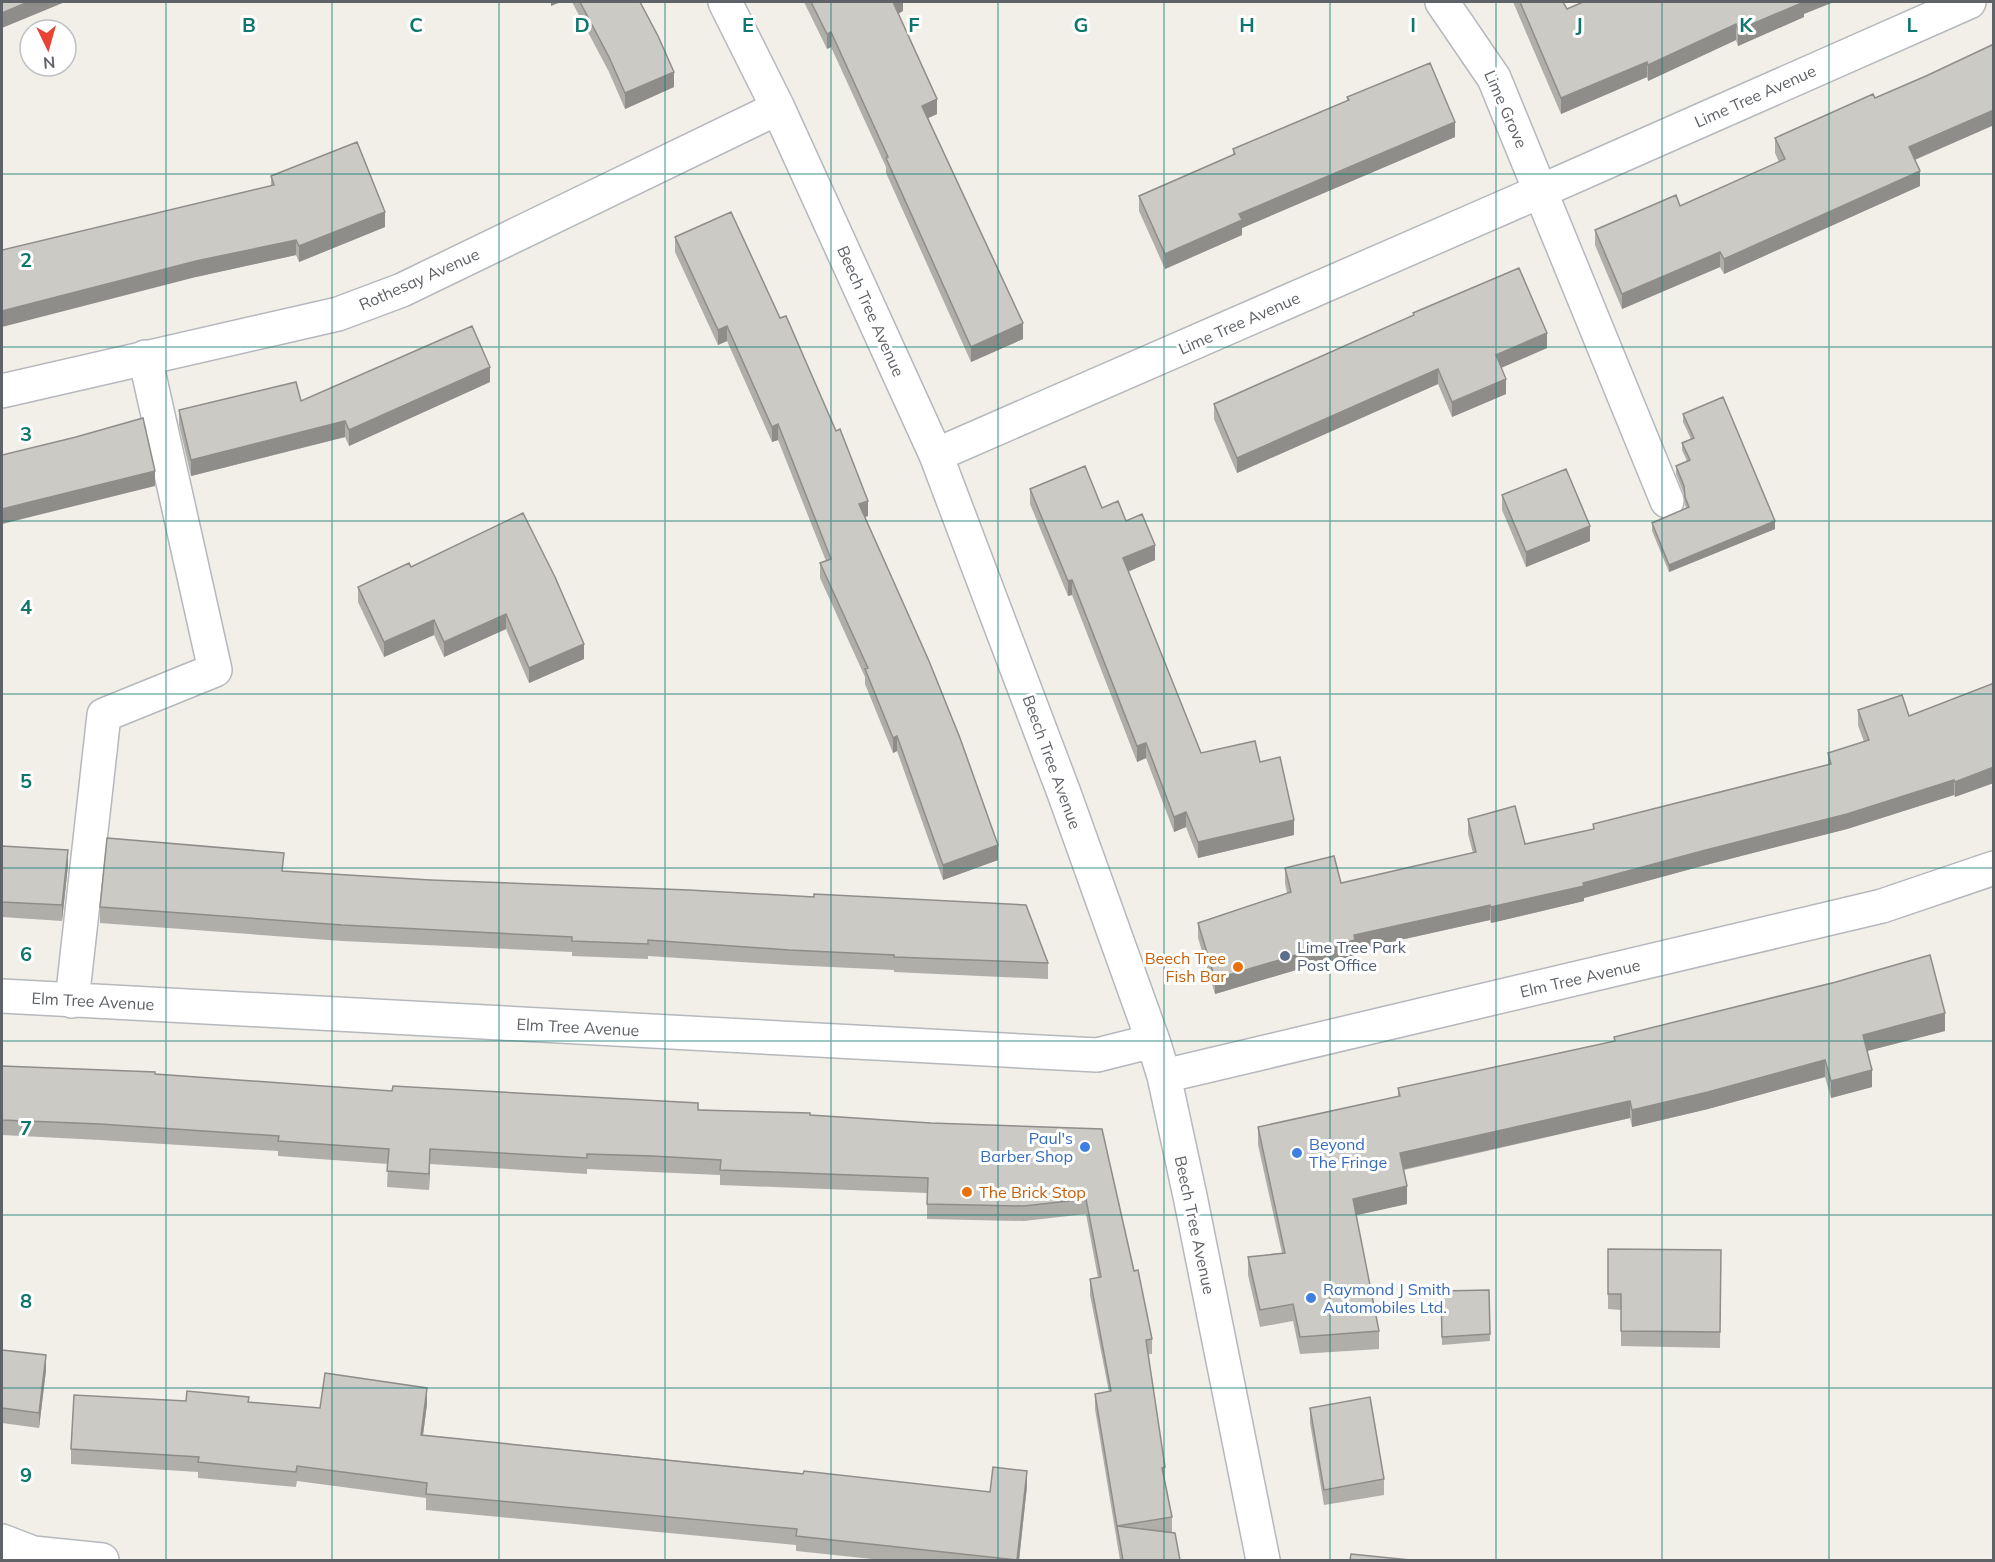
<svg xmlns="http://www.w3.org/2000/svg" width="1995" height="1562" font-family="Mulish,sans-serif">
	<rect width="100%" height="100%" fill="#f1efe8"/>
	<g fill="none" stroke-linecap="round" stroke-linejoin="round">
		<g stroke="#b5b8bc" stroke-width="36">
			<path id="minor" d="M 725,2 L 778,108 L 936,455 L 1064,793 L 1153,1041 L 1164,1076 L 1190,1196 L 1263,1560
				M 1442,2 L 1494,78 L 1667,501
				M 2,391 L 338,314 L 402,290 L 778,108
				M 936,455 L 1541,191 L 1969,2
				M 2,996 L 1078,1054 L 1097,1055 L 1153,1041
				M 72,1001 L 104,715 L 215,670 L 145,357
				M 1164,1076 L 1882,906 L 1994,868
				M 2,1541 L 33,1553 L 102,1560"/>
		</g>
		<use href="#minor" stroke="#fff" stroke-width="33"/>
	</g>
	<path fill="#afaea9" d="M 572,2 L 640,2 L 674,87 L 625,109 L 609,72 Z
		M 804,2 L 903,2 L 903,11 L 898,14 L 937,114 L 928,118 L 1023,339 L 971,362 L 886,173 L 886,167 L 831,47 L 827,49 Z
		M 1513,2 L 1563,2 L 1567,9 L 1804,14 L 1804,17 L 1738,46 L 1736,40 L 1648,81 L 1647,77 L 1561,114 Z
		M 1994,44 L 1994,125 L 1915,160 L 1920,186 L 1724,274 L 1720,267 L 1622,309 L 1595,245 L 1595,230 L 1680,206 L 1779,162 L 1775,153 L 1775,138 L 1875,98 L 1926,76 Z
		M 1347,97 L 1455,137 L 1242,228 L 1242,235 L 1165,269 L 1139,211 L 1139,196 L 1233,155 L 1233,149 L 1347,101 Z
		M 271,176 L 385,227 L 299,262 L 296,255 L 196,277 L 271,186 Z
		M 675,237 L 868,516 L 864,517 L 998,860 L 943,880 L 897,751 L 893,753 L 865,684 L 865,677 L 820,578 L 820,563 L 826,561 L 778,440 L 772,442 L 727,341 L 718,345 L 675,252 Z
		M 1413,313 L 1547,348 L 1501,368 L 1506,394 L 1452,417 L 1438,384 L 1237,473 L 1214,419 L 1214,404 L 1413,316 Z
		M 490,382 L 349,446 L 345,437 L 191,476 L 179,425 L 179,410 L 301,401 Z
		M 1683,414 L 1775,529 L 1669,572 L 1652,531 L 1652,523 L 1687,509 L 1685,505 L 1684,494 L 1676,474 L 1676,466 L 1687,461 L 1682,450 L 1682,443 L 1691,439 L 1683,422 Z
		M 1030,489 L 1102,508 L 1126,521 L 1155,560 L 1128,571 L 1201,753 L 1260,762 L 1294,835 L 1198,858 L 1186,827 L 1174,832 L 1146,758 L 1137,762 L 1072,595 L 1068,596 L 1030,504 Z
		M 1502,495 L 1590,541 L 1526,567 L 1502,510 Z
		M 523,513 L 584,659 L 529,683 L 506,629 L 444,657 L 434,635 L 384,657 L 358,602 L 358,587 L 411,567 Z
		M 1994,683 L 1955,797 L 1954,795 L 1847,829 L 1702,866 L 1584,898 L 1584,901 L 1491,923 L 1490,920 L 1355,950 L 1355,956 L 1306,967 L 1215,994 L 1198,938 L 1198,923 L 1287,893 L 1285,883 L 1285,868 L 1341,883 L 1473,853 L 1468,834 L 1468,819 L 1525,844 L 1593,829 L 1593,824 L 1828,765 L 1828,753 L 1864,742 L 1858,725 L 1858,710 L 1909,716 Z
		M 2,846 L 68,865 L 62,921 L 2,917 Z
		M 284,871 L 1048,963 L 1048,979 L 894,972 L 894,970 L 789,965 L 648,956 L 648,959 L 572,956 L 572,952 L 342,941 L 100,923 L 100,907 Z
		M 1945,1031 L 1867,1051 L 1872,1087 L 1831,1098 L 1825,1077 L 1708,1109 L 1632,1127 L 1630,1118 L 1404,1170 L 1407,1204 L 1356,1215 L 1379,1331 L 1379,1349 L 1300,1354 L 1293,1321 L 1260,1327 L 1248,1275 L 1248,1257 L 1282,1253 L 1258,1145 L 1258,1127 L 1398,1096 L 1398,1088 L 1614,1041 L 1614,1037 Z
		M 2,1066 L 155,1074 L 392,1091 L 931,1123 L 1102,1129 L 1134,1271 L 1152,1339 L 1152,1354 L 1148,1354 L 1165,1467 L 1165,1481 L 1172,1517 L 1172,1532 L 1169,1532 L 1180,1560 L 1120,1560 L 1095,1409 L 1095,1394 L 1109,1392 L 1090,1295 L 1090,1279 L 1098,1278 L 1086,1214 L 1024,1221 L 927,1219 L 927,1193 L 720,1185 L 720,1175 L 653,1172 L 587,1169 L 587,1174 L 430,1164 L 429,1190 L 387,1187 L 388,1164 L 278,1156 L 278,1151 L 100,1140 L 2,1135 Z
		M 1608,1249 L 1721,1250 L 1720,1348 L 1621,1346 L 1621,1310 L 1608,1309 Z
		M 1489,1290 L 1490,1341 L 1442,1345 L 1441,1291 Z
		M 2,1350 L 46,1370 L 39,1428 L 2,1423 Z
		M 186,1401 L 249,1402 L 320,1408 L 427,1404 L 423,1435 L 990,1492 L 1027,1486 L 1019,1560 L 882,1560 L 796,1551 L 796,1545 L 426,1510 L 426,1498 L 297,1481 L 296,1487 L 198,1478 L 198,1472 L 71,1464 L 71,1449 Z
		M 1310,1408 L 1384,1479 L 1384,1495 L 1324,1505 L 1310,1423 Z"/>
	<path fill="#8f8d8a" d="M 28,2 L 65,2 L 2,28 L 2,13 Z
		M 551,2 L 561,2 L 551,6 Z
		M 892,2 L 903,2 L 903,11 L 892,17 Z
		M 1803,2 L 1834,2 L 1804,14 L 1804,17 L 1738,46 L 1738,30 Z
		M 1736,24 L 1736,40 L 1648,81 L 1648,65 Z
		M 831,32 L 831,47 L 827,49 L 827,34 Z
		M 1647,62 L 1647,77 L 1561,114 L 1561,98 Z
		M 674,72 L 674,87 L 625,109 L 625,93 Z
		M 937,99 L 937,114 L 922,121 L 922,106 Z
		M 1994,110 L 1994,125 L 1909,162 L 1909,147 Z
		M 1455,122 L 1455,137 L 1242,228 L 1242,235 L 1165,269 L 1165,254 L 1239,214 Z
		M 1920,171 L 1920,186 L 1724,274 L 1724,259 Z
		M 385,212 L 385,227 L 299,262 L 299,246 Z
		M 296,240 L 296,255 L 196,277 L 2,327 L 2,311 L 196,261 Z
		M 1720,252 L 1720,267 L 1622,309 L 1622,294 Z
		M 1023,323 L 1023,339 L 971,362 L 971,347 Z
		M 727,326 L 727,341 L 718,345 L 718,330 Z
		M 1547,333 L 1547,348 L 1496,370 L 1496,355 Z
		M 490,367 L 490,382 L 349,446 L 349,430 Z
		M 1438,369 L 1438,384 L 1237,473 L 1237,458 Z
		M 1506,379 L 1506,394 L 1452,417 L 1452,402 Z
		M 345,421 L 345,437 L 191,476 L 191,460 Z
		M 778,424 L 778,440 L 772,442 L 772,427 Z
		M 155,471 L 155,486 L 2,524 L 2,509 Z
		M 868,501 L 868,516 L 859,519 L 859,504 Z
		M 1775,521 L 1775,529 L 1669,572 L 1669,565 Z
		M 1590,526 L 1590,541 L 1526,567 L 1526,552 Z
		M 1155,545 L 1155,560 L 1123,574 L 1123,558 Z
		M 1072,580 L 1072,595 L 1068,596 L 1068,581 Z
		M 506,614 L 506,629 L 444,657 L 444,642 Z
		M 434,620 L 434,635 L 384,657 L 384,642 Z
		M 584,644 L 584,659 L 529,683 L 529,668 Z
		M 897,736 L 897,751 L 893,753 L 893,738 Z
		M 1146,743 L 1146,758 L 1137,762 L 1137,746 Z
		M 1994,767 L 1994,783 L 1955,797 L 1955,782 Z
		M 1954,780 L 1954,795 L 1847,829 L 1702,866 L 1584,898 L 1584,901 L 1491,923 L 1491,907 L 1583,883 Z
		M 1186,812 L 1186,827 L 1174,832 L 1174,817 Z
		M 1294,820 L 1294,835 L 1198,858 L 1198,842 Z
		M 998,845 L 998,860 L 943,880 L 943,865 Z
		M 68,850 L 68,865 L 62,921 L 62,905 Z
		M 1490,905 L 1490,920 L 1355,950 L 1355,956 L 1306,967 L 1215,994 L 1215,979 L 1354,935 Z
		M 1945,1013 L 1945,1031 L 1863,1052 L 1863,1035 Z
		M 1825,1060 L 1825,1077 L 1708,1109 L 1632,1127 L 1632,1110 Z
		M 1872,1070 L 1872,1087 L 1831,1098 L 1831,1081 Z
		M 1630,1101 L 1630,1118 L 1400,1170 L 1400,1153 Z
		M 430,1149 L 430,1164 L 429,1190 L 429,1174 Z
		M 1407,1186 L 1407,1204 L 1353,1216 L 1353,1199 Z
		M 46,1355 L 46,1370 L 39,1428 L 39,1413 Z
		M 427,1388 L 427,1404 L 421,1450 L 421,1435 Z
		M 1027,1471 L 1027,1486 L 1019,1560 L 1017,1560 Z"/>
	<path fill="#cccac5" stroke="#8f8d8a" stroke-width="1.5" d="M 2,2 L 28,2 L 2,13 Z
		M 580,2 L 640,2 L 658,36 L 674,72 L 625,93 L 609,57 Z
		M 811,2 L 893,2 L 937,99 L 922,106 L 1023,323 L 971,347 L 886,158 L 888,157 L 831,32 L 827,34 Z
		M 1520,2 L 1563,2 L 1567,9 L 1583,2 L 1804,2 L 1738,30 L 1736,24 L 1648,65 L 1647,62 L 1561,98 Z
		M 1994,44 L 1994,110 L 1909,147 L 1920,171 L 1724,259 L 1720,252 L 1622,294 L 1595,230 L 1676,195 L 1680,206 L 1785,159 L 1775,138 L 1873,94 L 1875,98 L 1926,76 Z
		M 1430,63 L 1455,122 L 1239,214 L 1242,220 L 1165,254 L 1139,196 L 1235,154 L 1233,149 L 1349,100 L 1347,97 Z
		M 357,142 L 385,212 L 299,246 L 296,240 L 196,261 L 2,311 L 2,250 L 274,185 L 271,176 Z
		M 731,212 L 780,318 L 786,316 L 836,431 L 840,429 L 868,501 L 859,504 L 929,661 L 960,738 L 998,845 L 943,865 L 897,736 L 893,738 L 865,669 L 868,668 L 820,563 L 831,559 L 778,424 L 772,427 L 727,326 L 718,330 L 675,237 Z
		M 1519,268 L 1547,333 L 1496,355 L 1506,379 L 1452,402 L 1438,369 L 1237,458 L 1214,404 L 1414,315 L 1413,313 Z
		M 472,326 L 490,367 L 349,430 L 345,421 L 191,460 L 179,410 L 296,382 L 301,401 Z
		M 1723,397 L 1775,521 L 1669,565 L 1652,523 L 1689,507 L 1685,497 L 1684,486 L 1676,466 L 1690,460 L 1682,443 L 1694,438 L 1683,414 Z
		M 143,418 L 155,471 L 2,509 L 2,455 L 76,437 Z
		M 1085,466 L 1102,508 L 1118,501 L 1126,521 L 1142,514 L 1155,545 L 1123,558 L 1201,753 L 1255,741 L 1260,762 L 1280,757 L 1294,820 L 1198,842 L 1186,812 L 1174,817 L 1146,743 L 1137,746 L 1072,580 L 1068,581 L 1030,489 Z
		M 1566,469 L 1590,526 L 1526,552 L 1502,495 Z
		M 523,513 L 555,577 L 584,644 L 529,668 L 506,614 L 444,642 L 434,620 L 384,642 L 358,587 L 409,563 L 411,567 Z
		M 1994,683 L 1994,767 L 1955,782 L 1954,780 L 1847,814 L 1702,851 L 1583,883 L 1584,886 L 1491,907 L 1490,905 L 1354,935 L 1355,940 L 1306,952 L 1215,979 L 1198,923 L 1291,892 L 1285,868 L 1334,856 L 1341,883 L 1476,852 L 1468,819 L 1515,806 L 1525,844 L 1594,829 L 1593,824 L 1831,764 L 1828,753 L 1869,740 L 1858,710 L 1902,695 L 1909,716 Z
		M 107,838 L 284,853 L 282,871 L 431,880 L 689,890 L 814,897 L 814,894 L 1026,905 L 1048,963 L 894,957 L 894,955 L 789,950 L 648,940 L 648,944 L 572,941 L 572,937 L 342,925 L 100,907 Z
		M 2,846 L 68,850 L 62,905 L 2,902 Z
		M 1930,955 L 1945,1013 L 1863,1035 L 1872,1070 L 1831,1081 L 1825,1060 L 1708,1092 L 1632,1110 L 1630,1101 L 1400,1153 L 1407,1186 L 1353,1199 L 1379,1331 L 1300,1337 L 1293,1304 L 1260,1310 L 1248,1257 L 1285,1253 L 1258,1127 L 1400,1096 L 1398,1088 L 1615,1041 L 1614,1037 L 1836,982 Z
		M 2,1066 L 155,1072 L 155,1074 L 392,1091 L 393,1086 L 698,1103 L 698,1110 L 810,1113 L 810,1115 L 931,1123 L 1102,1129 L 1134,1271 L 1138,1270 L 1152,1339 L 1146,1340 L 1165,1467 L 1162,1468 L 1172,1517 L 1117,1526 L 1095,1394 L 1111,1391 L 1090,1279 L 1101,1277 L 1086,1199 L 1024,1206 L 927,1204 L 928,1178 L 720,1170 L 721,1160 L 653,1156 L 587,1154 L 587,1158 L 430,1149 L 429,1174 L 387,1171 L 389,1149 L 278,1141 L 279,1136 L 100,1124 L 2,1120 Z
		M 1608,1249 L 1721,1250 L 1720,1332 L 1621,1331 L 1621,1294 L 1608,1294 Z
		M 1489,1290 L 1490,1334 L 1442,1337 L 1441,1291 Z
		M 2,1350 L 46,1355 L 39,1413 L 2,1408 Z
		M 325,1373 L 427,1388 L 421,1435 L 803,1474 L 804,1471 L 990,1492 L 993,1467 L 1027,1471 L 1017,1560 L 796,1536 L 797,1529 L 426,1494 L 427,1483 L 297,1466 L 296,1472 L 198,1462 L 199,1457 L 71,1449 L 74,1395 L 186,1401 L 187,1391 L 249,1397 L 248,1402 L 320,1408 Z
		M 1370,1397 L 1384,1479 L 1324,1490 L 1310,1408 Z
		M 1117,1526 L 1175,1533 L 1180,1560 L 1123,1560 Z
		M 1351,1554 L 1410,1560 L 1350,1560 Z"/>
	<path fill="none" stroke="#0f766e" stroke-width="1.5" stroke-opacity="0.55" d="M 166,2 L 166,1560M 332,2 L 332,1560M 499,2 L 499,1560M 665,2 L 665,1560M 831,2 L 831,1560M 998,2 L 998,1560M 1164,2 L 1164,1560M 1330,2 L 1330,1560M 1496,2 L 1496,1560M 1662,2 L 1662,1560M 1829,2 L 1829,1560M 2,174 L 1994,174M 2,347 L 1994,347M 2,521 L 1994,521M 2,694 L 1994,694M 2,868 L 1994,868M 2,1041 L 1994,1041M 2,1215 L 1994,1215M 2,1388 L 1994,1388"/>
	<circle fill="#5c6f8a" stroke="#fff" stroke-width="2" cx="1285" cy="956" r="6"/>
	<g fill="#e8710a" stroke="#fff" stroke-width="2">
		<circle cx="1238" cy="967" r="6"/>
		<circle cx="967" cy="1192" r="6"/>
	</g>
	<g fill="#3f7fe0" stroke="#fff" stroke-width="2">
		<circle cx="1085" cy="1147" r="6"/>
		<circle cx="1297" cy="1153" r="6"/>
		<circle cx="1311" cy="1298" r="6"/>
	</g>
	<g text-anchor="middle" stroke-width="6" stroke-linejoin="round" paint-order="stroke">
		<g font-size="16" fill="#5f6368" stroke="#fff">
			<text transform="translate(1755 96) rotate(-24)" y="6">Lime Tree Avenue</text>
			<text transform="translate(1506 109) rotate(66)" y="6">Lime Grove</text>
			<text transform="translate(419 279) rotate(-24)" y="6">Rothesay Avenue</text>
			<text transform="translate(871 311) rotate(66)" y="6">Beech Tree Avenue</text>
			<text transform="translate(1239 323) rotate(-24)" y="6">Lime Tree Avenue</text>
			<text transform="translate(1052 762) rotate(70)" y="6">Beech Tree Avenue</text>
			<text transform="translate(1580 978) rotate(-13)" y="6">Elm Tree Avenue</text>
			<text transform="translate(93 1001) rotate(3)" y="6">Elm Tree Avenue</text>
			<text transform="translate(578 1027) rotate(3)" y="6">Elm Tree Avenue</text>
			<text transform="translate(1195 1225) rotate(78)" y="6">Beech Tree Avenue</text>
		</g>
		<g font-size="16" fill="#4e5e75" stroke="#fff" text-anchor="start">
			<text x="1297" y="953">Lime Tree Park<tspan x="1297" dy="18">Post Office</tspan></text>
		</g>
		<g font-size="16" fill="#c56008" stroke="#fff" text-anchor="end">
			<text x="1226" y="964">Beech Tree<tspan x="1226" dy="18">Fish Bar</tspan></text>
			<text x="979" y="1198" text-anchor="start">The Brick Stop</text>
		</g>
		<g font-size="16" fill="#366cbe" stroke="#fff" text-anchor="start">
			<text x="1073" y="1144" text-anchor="end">Paul's<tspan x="1073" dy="18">Barber Shop</tspan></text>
			<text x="1309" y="1150">Beyond<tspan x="1309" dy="18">The Fringe</tspan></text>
			<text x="1323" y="1295">Raymond J Smith<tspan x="1323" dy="18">Automobiles Ltd.</tspan></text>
		</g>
	</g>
	<g font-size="20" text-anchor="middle" font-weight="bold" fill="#0f766e" stroke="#fff" stroke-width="6" stroke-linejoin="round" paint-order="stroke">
		<text x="249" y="32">B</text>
		<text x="416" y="32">C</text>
		<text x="582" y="32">D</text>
		<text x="748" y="32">E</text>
		<text x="914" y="32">F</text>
		<text x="1081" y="32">G</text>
		<text x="1247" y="32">H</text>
		<text x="1413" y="32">I</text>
		<text x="1579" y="32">J</text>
		<text x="1746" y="32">K</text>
		<text x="1912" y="32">L</text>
		<text x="26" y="267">2</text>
		<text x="26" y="441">3</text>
		<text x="26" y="614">4</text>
		<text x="26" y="788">5</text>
		<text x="26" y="961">6</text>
		<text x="26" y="1135">7</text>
		<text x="26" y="1308">8</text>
		<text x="26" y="1482">9</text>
	</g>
	<rect width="1995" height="1562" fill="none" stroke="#5f6368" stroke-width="6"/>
	<g transform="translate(48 48) rotate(175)"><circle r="28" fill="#ffffff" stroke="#bfc1c3" stroke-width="1.5"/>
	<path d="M0-4.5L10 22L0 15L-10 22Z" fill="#ea4335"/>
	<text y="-9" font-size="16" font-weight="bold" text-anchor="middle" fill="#5f6368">N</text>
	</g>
</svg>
